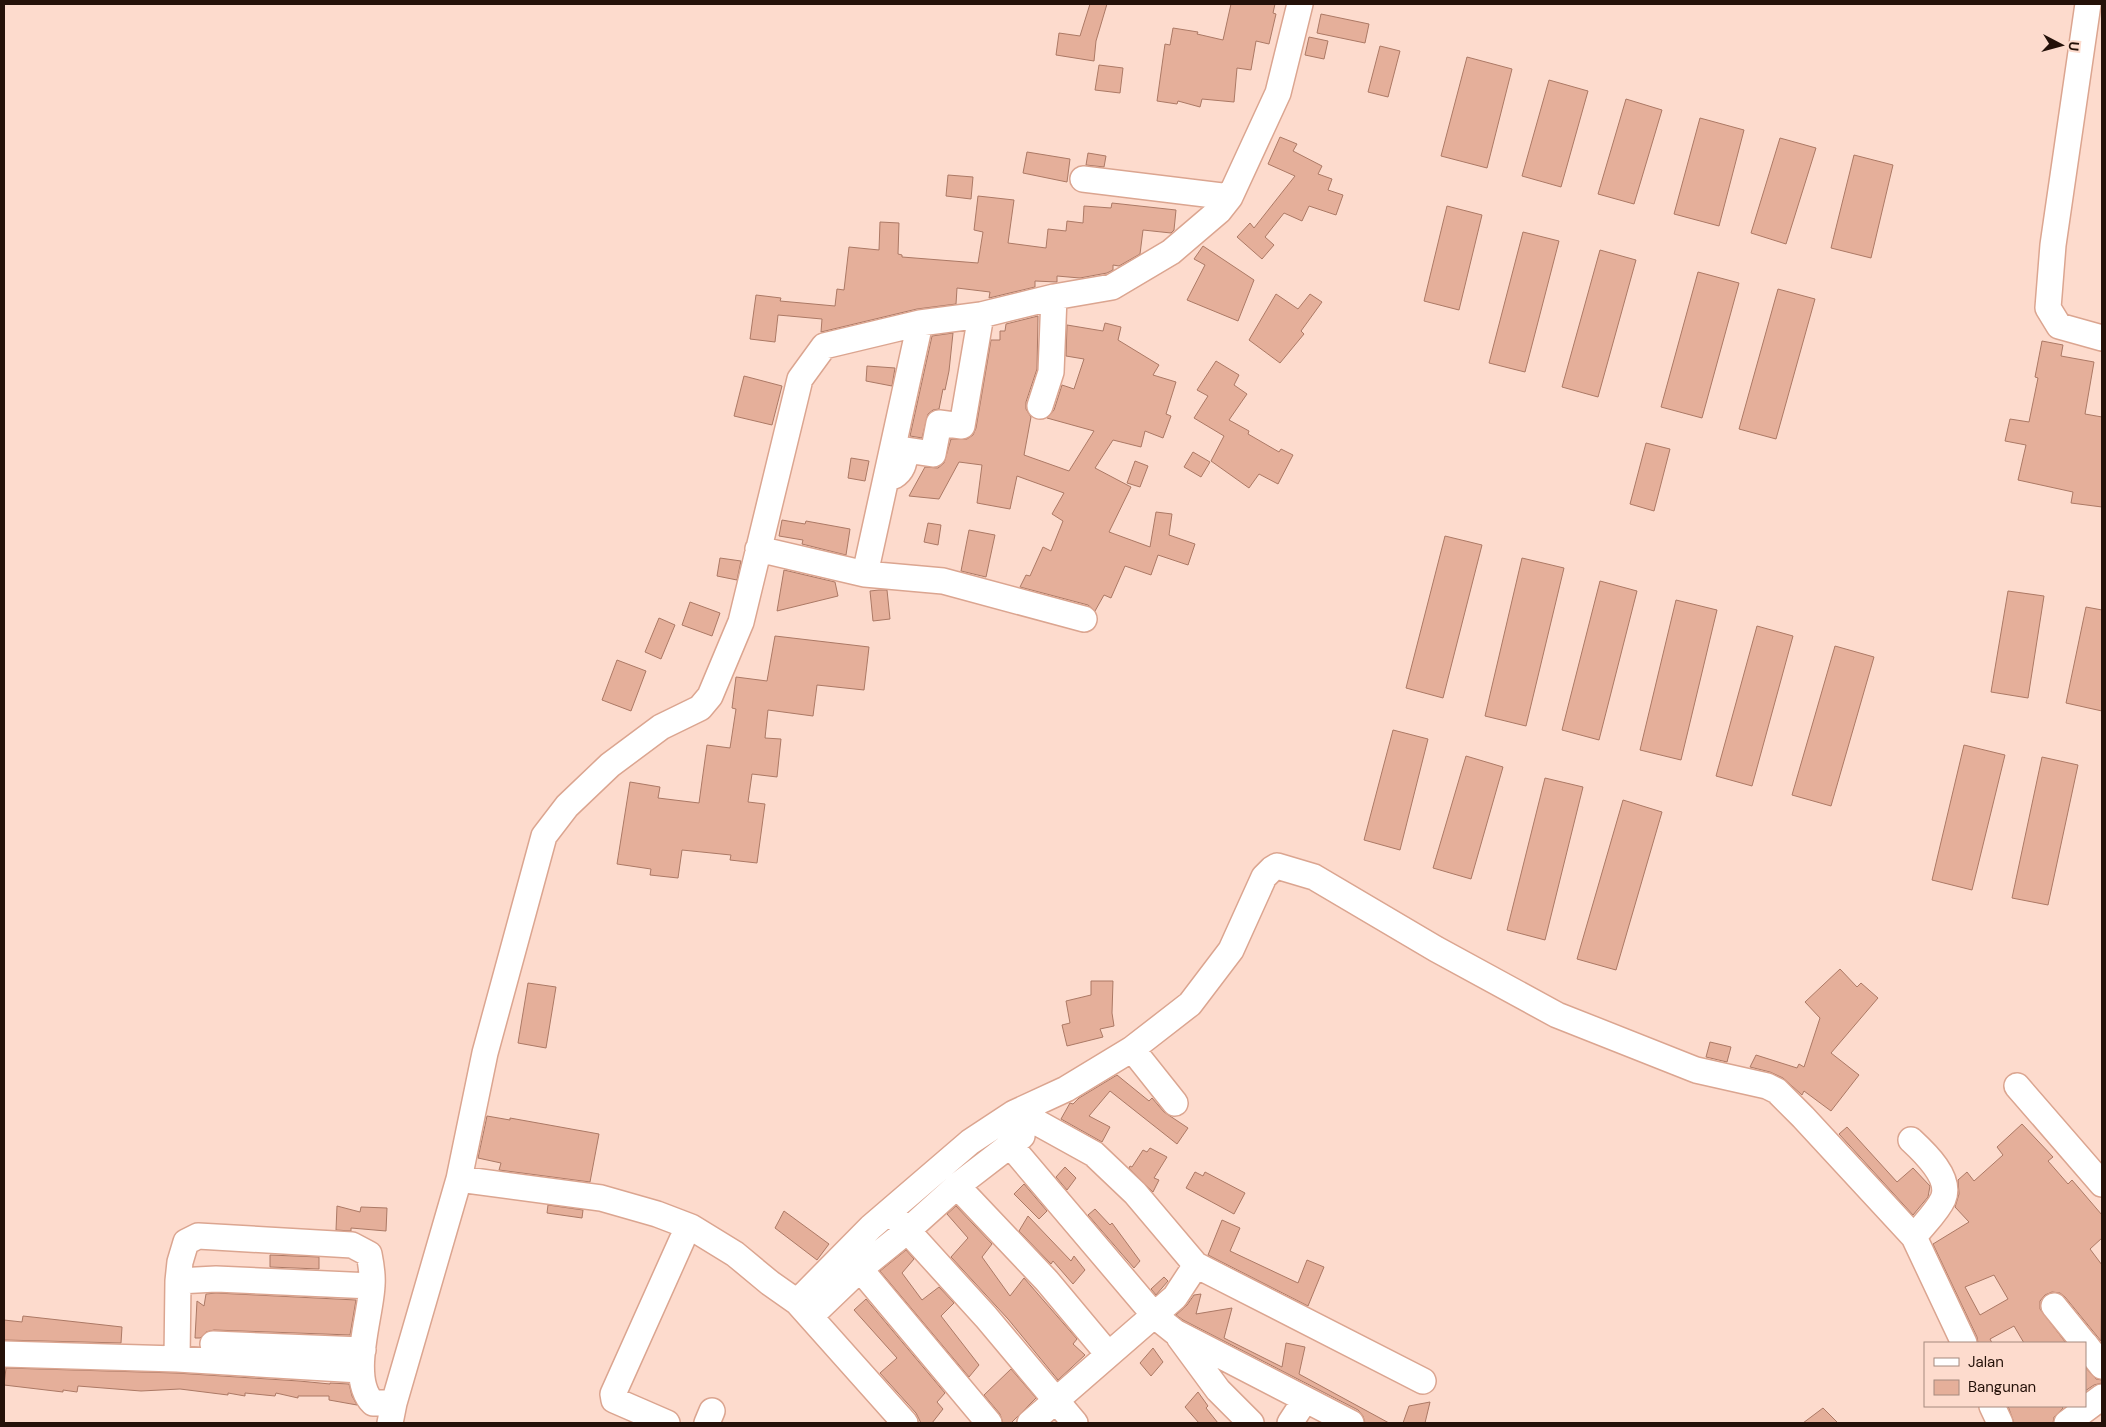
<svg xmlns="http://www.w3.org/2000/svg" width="2106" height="1427" font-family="'DM Sans',sans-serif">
	<rect width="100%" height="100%" fill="#fddbcd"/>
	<path fill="#e5af9a" stroke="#ac7965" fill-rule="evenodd" d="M 1090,4 L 1107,4 L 1096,41 L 1094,61 L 1056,55 L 1059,33 L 1080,36 Z
		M 1231,4 L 1275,4 L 1273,13 L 1276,14 L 1269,44 L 1256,41 L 1251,70 L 1237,68 L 1234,102 L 1202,99 L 1200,107 L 1178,101 L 1177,104 L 1157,101 L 1165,44 L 1170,45 L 1173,28 L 1198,32 L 1197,34 L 1223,40 Z
		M 1321,14 L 1369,24 L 1365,43 L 1317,33 Z
		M 1309,37 L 1328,41 L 1324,59 L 1305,55 Z
		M 1380,46 L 1400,51 L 1388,97 L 1368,92 Z
		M 1467,57 L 1512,69 L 1487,168 L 1441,156 Z
		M 1099,65 L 1123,68 L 1120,93 L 1095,90 Z
		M 1549,80 L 1588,91 L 1561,187 L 1522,176 Z
		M 1626,99 L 1662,110 L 1634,204 L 1598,194 Z
		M 1700,118 L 1744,130 L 1719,226 L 1674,214 Z
		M 1280,137 L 1297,144 L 1293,151 L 1322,166 L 1318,174 L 1332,179 L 1328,190 L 1343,195 L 1336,215 L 1309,206 L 1302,221 L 1284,213 L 1265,237 L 1274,245 L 1262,259 L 1237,237 L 1250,223 L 1254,228 L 1295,176 L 1268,164 Z
		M 1780,138 L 1816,148 L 1786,244 L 1751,233 Z
		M 1027,152 L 1070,159 L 1067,182 L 1023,173 Z
		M 1088,153 L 1106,156 L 1104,167 L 1086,165 Z
		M 1854,155 L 1893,165 L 1871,258 L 1831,248 Z
		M 948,175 L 973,177 L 971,199 L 946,196 Z
		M 978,196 L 1014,200 L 1008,243 L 1046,248 L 1048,229 L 1066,231 L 1067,221 L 1083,223 L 1084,206 L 1111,208 L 1112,203 L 1176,210 L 1174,230 L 1171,233 L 1143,230 L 1140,254 L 1119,266 L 1113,265 L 1113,270 L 1107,273 L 1080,278 L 1057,276 L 1057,282 L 1035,281 L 1035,287 L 989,298 L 990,292 L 957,288 L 956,304 L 917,309 L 821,332 L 822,319 L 778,315 L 775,342 L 750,339 L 756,295 L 781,298 L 780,301 L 835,306 L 837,289 L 844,290 L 849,247 L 879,250 L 880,222 L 899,223 L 898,254 L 902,255 L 902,257 L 978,263 L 983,232 L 974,230 Z
		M 1447,206 L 1482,215 L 1459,310 L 1424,301 Z
		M 1523,232 L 1559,241 L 1525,372 L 1489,363 Z
		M 1203,246 L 1254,280 L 1238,321 L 1187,300 L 1205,265 L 1194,259 Z
		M 1600,250 L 1636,260 L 1598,397 L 1562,387 Z
		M 1698,272 L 1739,283 L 1702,418 L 1661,407 Z
		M 1778,289 L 1815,299 L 1776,439 L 1739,429 Z
		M 1276,294 L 1298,309 L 1310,294 L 1322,302 L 1301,331 L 1304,334 L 1280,363 L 1249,340 Z
		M 1038,316 L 1037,369 L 1026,402 L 1026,409 L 1031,417 L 1024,455 L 1069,471 L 1094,431 L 1047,418 L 1054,410 L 1062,385 L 1074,389 L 1084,359 L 1066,356 L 1067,325 L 1103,331 L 1105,323 L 1121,327 L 1118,340 L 1159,365 L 1153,375 L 1176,382 L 1166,414 L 1171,416 L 1163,438 L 1145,431 L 1141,447 L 1113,440 L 1095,468 L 1131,487 L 1109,532 L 1150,547 L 1156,512 L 1172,514 L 1169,535 L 1195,544 L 1188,565 L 1158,555 L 1151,575 L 1125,566 L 1111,598 L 1104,595 L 1095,611 L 1088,605 L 1020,587 L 1026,575 L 1030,576 L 1043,547 L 1051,551 L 1063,521 L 1052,514 L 1064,493 L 1017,476 L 1010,509 L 977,503 L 982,465 L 959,462 L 939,499 L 909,496 L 925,467 L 938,468 L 944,463 L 951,439 L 967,439 L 973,435 L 976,428 L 991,340 L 1000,340 L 1000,331 L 1005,331 L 1006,324 Z
		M 953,333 L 949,371 L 945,390 L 943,389 L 939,409 L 933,410 L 928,414 L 922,438 L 910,436 L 932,336 Z
		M 2042,341 L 2063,345 L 2061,356 L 2094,362 L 2085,414 L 2102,417 L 2102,507 L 2071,503 L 2073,492 L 2018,480 L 2026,445 L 2005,441 L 2010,419 L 2029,422 L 2038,378 L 2035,377 Z
		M 1216,361 L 1239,375 L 1234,385 L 1247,394 L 1229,420 L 1249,431 L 1248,434 L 1279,452 L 1281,449 L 1293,455 L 1278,484 L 1259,474 L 1249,488 L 1211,461 L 1224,436 L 1194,418 L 1208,396 L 1197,390 Z
		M 867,366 L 895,368 L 892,386 L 866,381 Z
		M 744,376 L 782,386 L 772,425 L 734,416 Z
		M 1646,443 L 1670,449 L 1654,511 L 1630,504 Z
		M 1193,452 L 1210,462 L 1201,477 L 1184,467 Z
		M 851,458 L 869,461 L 865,481 L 848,478 Z
		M 1135,461 L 1148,466 L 1140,487 L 1127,483 Z
		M 782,520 L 805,524 L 806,521 L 850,529 L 846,555 L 802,544 L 803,540 L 779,536 Z
		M 928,523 L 941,525 L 938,545 L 924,542 Z
		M 969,530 L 995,535 L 986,577 L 961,571 Z
		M 1445,536 L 1482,545 L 1443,698 L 1406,688 Z
		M 720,558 L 741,561 L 737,580 L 717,576 Z
		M 1522,558 L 1564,568 L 1526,726 L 1485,716 Z
		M 784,570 L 835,582 L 838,596 L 777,611 Z
		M 1600,581 L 1637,591 L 1599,740 L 1562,730 Z
		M 879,590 L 887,590 L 890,619 L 873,621 L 870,591 Z
		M 2008,591 L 2044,596 L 2028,698 L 1991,692 Z
		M 1676,600 L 1717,610 L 1681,760 L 1640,750 Z
		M 690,602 L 720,613 L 712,636 L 682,625 Z
		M 2086,607 L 2102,610 L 2102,711 L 2066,703 Z
		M 659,618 L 675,625 L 661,659 L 645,652 Z
		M 1757,626 L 1793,636 L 1752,786 L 1716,776 Z
		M 775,636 L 869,647 L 864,690 L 817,685 L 813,716 L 768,710 L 765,738 L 781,739 L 777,777 L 752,774 L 748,802 L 765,804 L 757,863 L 730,860 L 731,855 L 682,850 L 678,878 L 650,875 L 651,869 L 617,864 L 630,782 L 660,787 L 658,798 L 699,803 L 707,745 L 730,748 L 736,709 L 732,708 L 736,677 L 767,681 Z
		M 1835,646 L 1874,657 L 1831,806 L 1792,795 Z
		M 617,660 L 646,671 L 631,711 L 602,700 Z
		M 1393,730 L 1428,739 L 1400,850 L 1364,840 Z
		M 1964,745 L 2005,755 L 1972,890 L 1932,880 Z
		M 1466,756 L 1503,767 L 1471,879 L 1433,868 Z
		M 2042,757 L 2078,765 L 2048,905 L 2012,898 Z
		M 1545,778 L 1583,787 L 1545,940 L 1507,930 Z
		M 1623,800 L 1662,812 L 1616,970 L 1577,959 Z
		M 1840,969 L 1857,987 L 1861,983 L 1878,998 L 1831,1053 L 1859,1075 L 1831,1111 L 1804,1091 L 1802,1095 L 1783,1078 L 1770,1072 L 1750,1067 L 1756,1055 L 1797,1068 L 1799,1064 L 1804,1067 L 1820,1018 L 1805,1002 Z
		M 1091,981 L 1113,981 L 1112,1013 L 1114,1026 L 1100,1029 L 1103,1037 L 1067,1046 L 1062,1025 L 1070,1023 L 1066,1001 L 1091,995 Z
		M 528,983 L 556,987 L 546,1048 L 518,1043 Z
		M 1710,1042 L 1731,1047 L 1727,1062 L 1706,1057 Z
		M 1117,1075 L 1149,1101 L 1152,1098 L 1164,1112 L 1188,1128 L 1177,1144 L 1110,1091 L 1089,1116 L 1110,1127 L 1102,1142 L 1061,1119 L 1070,1103 L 1073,1104 L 1079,1098 Z
		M 487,1116 L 510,1120 L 510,1118 L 599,1134 L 590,1182 L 499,1170 L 501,1163 L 478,1158 Z
		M 2022,1124 L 2053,1157 L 2048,1161 L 2068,1184 L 2072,1180 L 2102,1215 L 2102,1238 L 2090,1249 L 2102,1265 L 2101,1341 L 2065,1297 L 2060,1293 L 2052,1292 L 2045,1295 L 2040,1301 L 2040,1309 L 2066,1343 L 2024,1343 L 2014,1326 L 1990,1339 L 1992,1343 L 1978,1343 L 1977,1337 L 1933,1244 L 1969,1222 L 1955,1207 L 1959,1194 L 1958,1180 L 1967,1172 L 1974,1181 L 2003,1155 L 1997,1147 ZM 1994,1275 L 2008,1299 L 1980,1315 L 1965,1287 Z
		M 1847,1127 L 1897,1182 L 1913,1168 L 1930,1186 L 1928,1197 L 1913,1215 L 1839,1134 Z
		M 1150,1148 L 1167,1157 L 1154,1178 L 1159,1180 L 1153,1192 L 1129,1168 L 1130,1166 L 1132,1167 L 1143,1150 L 1147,1152 Z
		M 1065,1167 L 1076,1178 L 1067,1190 L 1056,1177 Z
		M 1195,1172 L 1203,1176 L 1205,1172 L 1245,1193 L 1234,1214 L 1186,1188 Z
		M 1024,1184 L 1047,1211 L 1039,1219 L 1014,1194 Z
		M 548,1205 L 583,1210 L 582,1218 L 547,1213 Z
		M 337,1206 L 360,1212 L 361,1207 L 387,1208 L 386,1231 L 351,1228 L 351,1231 L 336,1230 Z
		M 956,1206 L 992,1244 L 982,1257 L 1010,1296 L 1024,1278 L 1077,1339 L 1073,1344 L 1085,1355 L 1058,1380 L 1008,1319 L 951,1257 L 968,1238 L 947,1214 Z
		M 1095,1209 L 1110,1225 L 1112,1223 L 1140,1261 L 1134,1268 L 1088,1215 Z
		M 784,1211 L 829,1244 L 817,1260 L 775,1228 Z
		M 1028,1216 L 1071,1261 L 1074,1256 L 1085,1270 L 1073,1284 L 1053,1261 L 1051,1264 L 1019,1231 Z
		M 1222,1220 L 1240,1228 L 1230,1251 L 1298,1283 L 1307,1260 L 1324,1267 L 1308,1306 L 1208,1255 Z
		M 906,1250 L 914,1259 L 902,1273 L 922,1300 L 939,1287 L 954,1303 L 941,1316 L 979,1365 L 969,1377 L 880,1271 Z
		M 270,1255 L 319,1257 L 319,1269 L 270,1267 Z
		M 1164,1277 L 1168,1281 L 1156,1295 L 1151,1289 Z
		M 216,1293 L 356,1300 L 350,1335 L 214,1330 L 206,1332 L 200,1338 L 195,1338 L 197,1301 L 204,1306 L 206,1294 Z
		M 1201,1294 L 1196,1314 L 1232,1308 L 1224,1338 L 1282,1367 L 1286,1343 L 1305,1347 L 1299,1374 L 1389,1423 L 1365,1423 L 1363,1416 L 1358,1410 L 1183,1320 L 1176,1315 L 1187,1305 L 1194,1295 Z
		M 866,1299 L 945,1393 L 937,1402 L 943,1409 L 932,1423 L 921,1423 L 916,1413 L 880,1373 L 897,1358 L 854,1310 Z
		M 23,1316 L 122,1327 L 121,1343 L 4,1340 L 4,1320 L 22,1322 Z
		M 1153,1348 L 1163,1362 L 1151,1376 L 1140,1363 Z
		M 2085,1367 L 2096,1379 L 2102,1380 L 2102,1383 L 2094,1385 L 2085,1391 Z
		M 6,1368 L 176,1373 L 299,1381 L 330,1384 L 330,1383 L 349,1384 L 352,1396 L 357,1405 L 329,1400 L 329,1396 L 298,1396 L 298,1398 L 276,1393 L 275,1396 L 245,1393 L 245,1396 L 228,1393 L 228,1395 L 180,1389 L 141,1391 L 78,1386 L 77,1392 L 63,1390 L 63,1392 L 4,1385 Z
		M 1011,1369 L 1036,1398 L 1011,1423 L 1003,1423 L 1000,1414 L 984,1395 Z
		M 1198,1392 L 1208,1406 L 1206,1408 L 1218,1423 L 1199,1423 L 1185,1407 Z
		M 1430,1402 L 1425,1423 L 1403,1423 L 1409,1406 Z
		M 2008,1406 L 2062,1406 L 2063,1408 L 2054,1417 L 2053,1423 L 2014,1423 Z
		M 1823,1408 L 1838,1423 L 1803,1423 Z"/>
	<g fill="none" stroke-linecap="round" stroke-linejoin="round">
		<g stroke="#dba590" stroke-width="28">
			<path id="minor" d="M 2088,4 L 2053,245 L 2048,308 L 2059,326 L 2102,338
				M 1083,179 L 1230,197
				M 1040,406 L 1051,372 L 1054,297
				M 894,476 C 904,470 904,461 906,450 L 933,454 L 939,423 L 962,426 L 981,315
				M 758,549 L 865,574 L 920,323
				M 865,574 L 943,581 L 1084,619
				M 1132,1049 L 1175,1103
				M 2017,1086 L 2102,1184
				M 1014,1113 L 1038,1123 L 1094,1154 L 1135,1193 L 1196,1265 L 1175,1297 L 1030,1423
				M 1911,1140 C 1925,1153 1952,1178 1943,1199 C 1937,1212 1923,1225 1914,1237
				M 1010,1145 L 1155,1316 L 1175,1332 L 1351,1423
				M 459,1179 L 601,1198 L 657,1214 L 691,1227 L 735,1254 L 770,1283 L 797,1302 L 905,1423
				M 957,1186 L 1047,1281 L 1108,1354
				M 896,1218 L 986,1317 L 1075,1423
				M 1196,1265 L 1423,1381
				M 860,1269 L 989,1423
				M 178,1281 L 180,1262 L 186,1242 L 198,1236 L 352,1245 L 369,1254 C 371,1264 373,1274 372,1285 C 371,1316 348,1379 373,1403 L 394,1403
				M 797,1302 L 871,1227 L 970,1142 L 1014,1113 L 1066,1089 L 1132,1049 L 1190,1004 L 1231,950 L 1264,877 L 1272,869 L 1277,866 L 1314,877 L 1436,949 L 1557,1015 L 1696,1070 L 1767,1086 L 1777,1091 L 1803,1117 L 1914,1237 L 1964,1343
				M 2054,1306 L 2084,1343
				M 811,1316 L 860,1269 L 907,1231 L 957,1186 L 1022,1136
				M 1179,1337 L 1218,1390 L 1251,1423
				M 213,1344 L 363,1350
				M 2085,1344 L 2102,1366
				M 4,1354 L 177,1359 L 360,1370
				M 177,1359 L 178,1281 L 216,1279 L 372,1286
				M 1992,1406 L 2000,1423
				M 390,1423 L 394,1403 L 459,1179 L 485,1053 L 544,836 L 567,806 L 610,765 L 661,727 L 700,708 L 710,696 L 741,622 L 800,379 L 824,346 L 920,323 L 981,315 L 1054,297 L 1112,287 L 1171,252 L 1219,211 L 1230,197 L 1278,93 L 1300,4
				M 667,1423 L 614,1400 L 613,1394 L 682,1240
				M 707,1423 L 712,1411
				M 1290,1423 L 1305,1400
				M 2067,1423 L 2102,1397"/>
		</g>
		<use href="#minor" stroke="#fff" stroke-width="25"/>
	</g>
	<rect width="2106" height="1427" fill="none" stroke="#241109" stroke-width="10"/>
	<rect x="1924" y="1342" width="162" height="65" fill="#fddbcd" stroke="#a68a7f"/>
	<rect x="1934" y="1358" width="25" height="8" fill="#ffffff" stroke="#a68a7f"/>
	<text x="1968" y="1367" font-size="15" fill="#241109">Jalan</text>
	<rect x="1934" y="1380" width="25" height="15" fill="#e5af9a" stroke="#a68a7f"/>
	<text x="1968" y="1392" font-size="15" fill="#241109">Bangunan</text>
	<g transform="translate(2061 45) rotate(96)" stroke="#fddbcd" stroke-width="4" paint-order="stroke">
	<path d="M0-4L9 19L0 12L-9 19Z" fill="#241109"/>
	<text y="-8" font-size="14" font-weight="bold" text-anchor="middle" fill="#241109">U</text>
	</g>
</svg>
